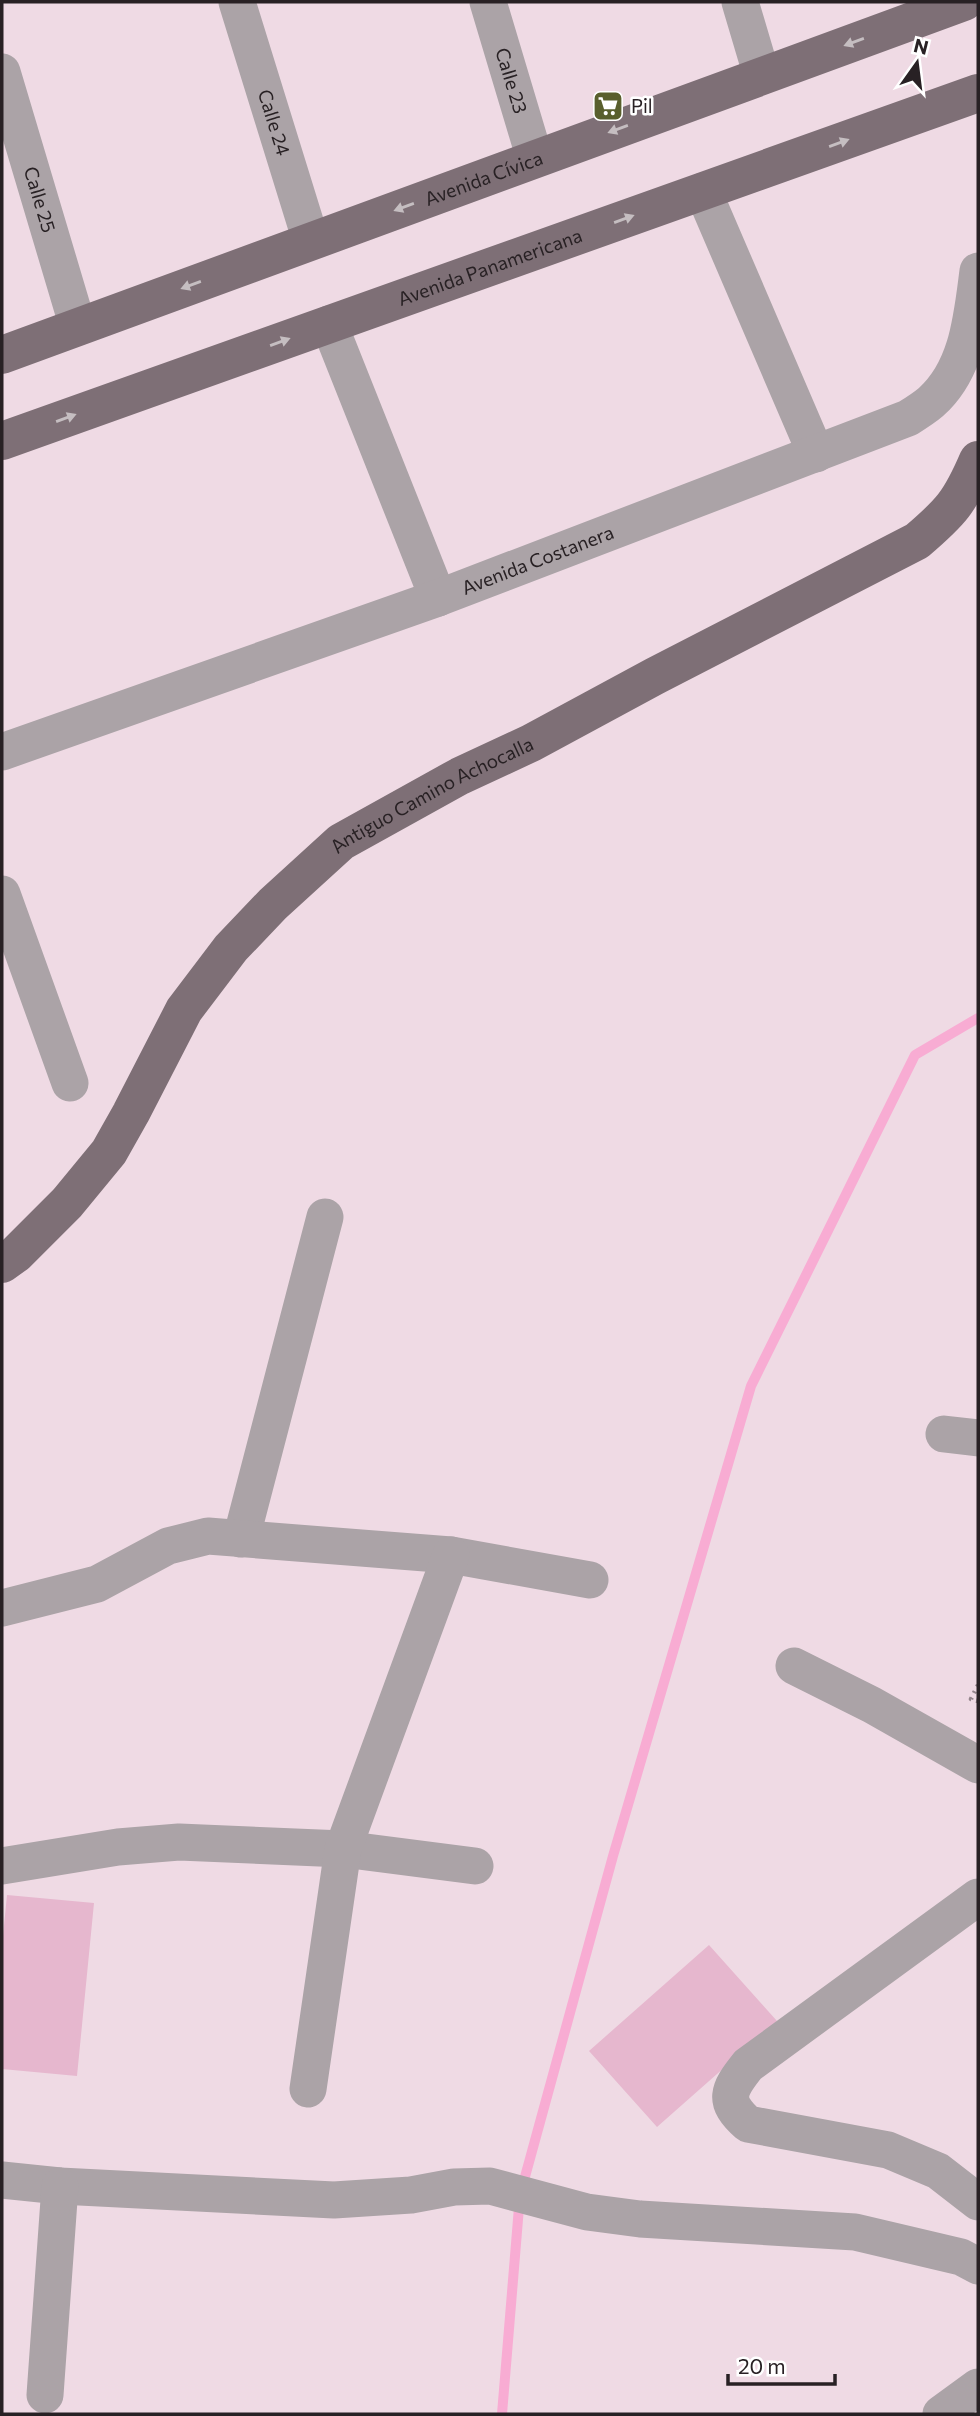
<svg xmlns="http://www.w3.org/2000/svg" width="980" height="2416" font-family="Commissioner,sans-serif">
	<rect width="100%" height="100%" fill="#efdae4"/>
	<path fill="#e6b7ce" d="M 7,1895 L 94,1903 L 77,2076 L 2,2069 L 2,1946 Z
		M 709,1945 L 777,2021 L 657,2127 L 589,2051 Z"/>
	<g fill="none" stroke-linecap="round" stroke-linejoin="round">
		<path stroke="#f8acd3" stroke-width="10" d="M 502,2414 L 520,2195 L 613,1856 L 751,1386 L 915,1055 L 978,1018"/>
		<path stroke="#93848b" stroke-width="4.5" stroke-dasharray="2 5" stroke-linecap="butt" d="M 978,1685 L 971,1699 L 978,1701"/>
		<g stroke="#aba3a7" stroke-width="37">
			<path id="s1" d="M 237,2 L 311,241"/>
			<path id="s2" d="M 488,2 L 535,159"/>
			<path d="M 740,2 L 762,76"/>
			<path id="s3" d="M 2,72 L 78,327"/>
			<path d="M 703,191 L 816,454"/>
			<path d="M 329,324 L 438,598"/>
			<path id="s4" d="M 2,752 L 438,598 L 908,418 C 916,413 924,408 931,402 C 968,369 972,317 978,271"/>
			<path d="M 2,894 L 70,1083"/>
			<path d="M 944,1434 L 978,1438"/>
			<path d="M 241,1539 L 325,1217"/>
			<path d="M 2,1608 L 97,1584 L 168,1546 L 208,1536 L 451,1555 L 590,1580"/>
			<path d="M 794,1666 L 872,1705 L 978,1765"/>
			<path d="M 2,1866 L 118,1847 L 179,1842 L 343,1849 L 475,1866"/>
			<path d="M 978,1897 L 748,2065 C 728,2090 722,2101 748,2124 L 888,2150 L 938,2171 L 978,2202"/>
			<path d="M 308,2089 L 343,1849 L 451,1555"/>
			<path d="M 2,2180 L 60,2186 L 334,2200 L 411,2195 L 454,2187 L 490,2186 L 587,2212 L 640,2219 L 855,2232 L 961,2257 L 978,2266"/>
			<path d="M 45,2395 L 60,2186"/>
			<path d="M 941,2414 L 978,2387"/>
		</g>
		<g stroke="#7e6f76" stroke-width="38">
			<path id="s5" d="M 2,355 L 964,2"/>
			<path id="s6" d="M 2,441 L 978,93"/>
			<path id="s7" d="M 2,1264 L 16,1254 L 67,1203 L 109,1152 L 131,1113 L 184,1010 L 231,948 L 273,904 L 341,842 L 460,776 L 531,743 L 655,676 L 917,541 C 951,512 960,502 978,460"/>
		</g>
	</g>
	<defs><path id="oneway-solid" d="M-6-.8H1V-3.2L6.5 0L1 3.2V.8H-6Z" transform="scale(1.75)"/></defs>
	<g fill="#c5bec1">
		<use href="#oneway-solid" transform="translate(854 42) rotate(160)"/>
		<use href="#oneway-solid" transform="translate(618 129) rotate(160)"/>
		<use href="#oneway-solid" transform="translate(839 143) rotate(-20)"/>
		<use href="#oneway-solid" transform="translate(404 207) rotate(160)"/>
		<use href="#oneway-solid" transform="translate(624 219) rotate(-20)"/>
		<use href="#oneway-solid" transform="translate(191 285) rotate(160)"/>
		<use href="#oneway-solid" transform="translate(280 342) rotate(-20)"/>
		<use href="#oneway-solid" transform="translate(66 418) rotate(-20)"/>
	</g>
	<defs>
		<g id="supermarket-square" transform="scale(1.575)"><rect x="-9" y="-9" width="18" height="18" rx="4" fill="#595f2d" stroke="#fff"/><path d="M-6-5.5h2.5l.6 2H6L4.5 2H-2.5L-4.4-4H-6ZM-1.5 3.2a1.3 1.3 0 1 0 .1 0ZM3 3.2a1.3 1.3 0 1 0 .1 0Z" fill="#fff"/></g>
	</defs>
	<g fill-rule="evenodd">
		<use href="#supermarket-square" x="608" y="106"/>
	</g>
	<g text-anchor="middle" stroke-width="5" stroke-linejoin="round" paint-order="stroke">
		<g font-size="19" fill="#282124" stroke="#fff">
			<text dy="7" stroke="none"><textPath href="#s2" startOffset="82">Calle 23</textPath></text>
			<text dy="7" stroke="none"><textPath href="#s1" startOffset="126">Calle 24</textPath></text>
			<text dy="7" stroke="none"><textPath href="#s5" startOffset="513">Avenida Cívica</textPath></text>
			<text dy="7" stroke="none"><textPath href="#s3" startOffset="133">Calle 25</textPath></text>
			<text dy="7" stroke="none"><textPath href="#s6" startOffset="518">Avenida Panamericana</textPath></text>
			<text dy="7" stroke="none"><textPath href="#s4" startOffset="569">Avenida Costanera</textPath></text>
			<text dy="7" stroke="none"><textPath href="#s7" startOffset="649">Antiguo Camino Achocalla</textPath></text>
		</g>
		<g font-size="19" fill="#282124" stroke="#fff" text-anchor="start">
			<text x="631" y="113">Pil</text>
		</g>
	</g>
	<rect width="980" height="2416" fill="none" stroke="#282124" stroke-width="7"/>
	<g transform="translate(917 63) rotate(14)" stroke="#ffffff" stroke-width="5" paint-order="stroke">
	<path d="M0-5L12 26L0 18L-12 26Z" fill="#282124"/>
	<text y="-10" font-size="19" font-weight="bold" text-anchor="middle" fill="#282124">N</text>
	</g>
	<path d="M728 2374v10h107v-10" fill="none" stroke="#282124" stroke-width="3.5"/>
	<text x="738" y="2374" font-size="21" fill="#282124" stroke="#ffffff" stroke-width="5" paint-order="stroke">20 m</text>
</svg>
